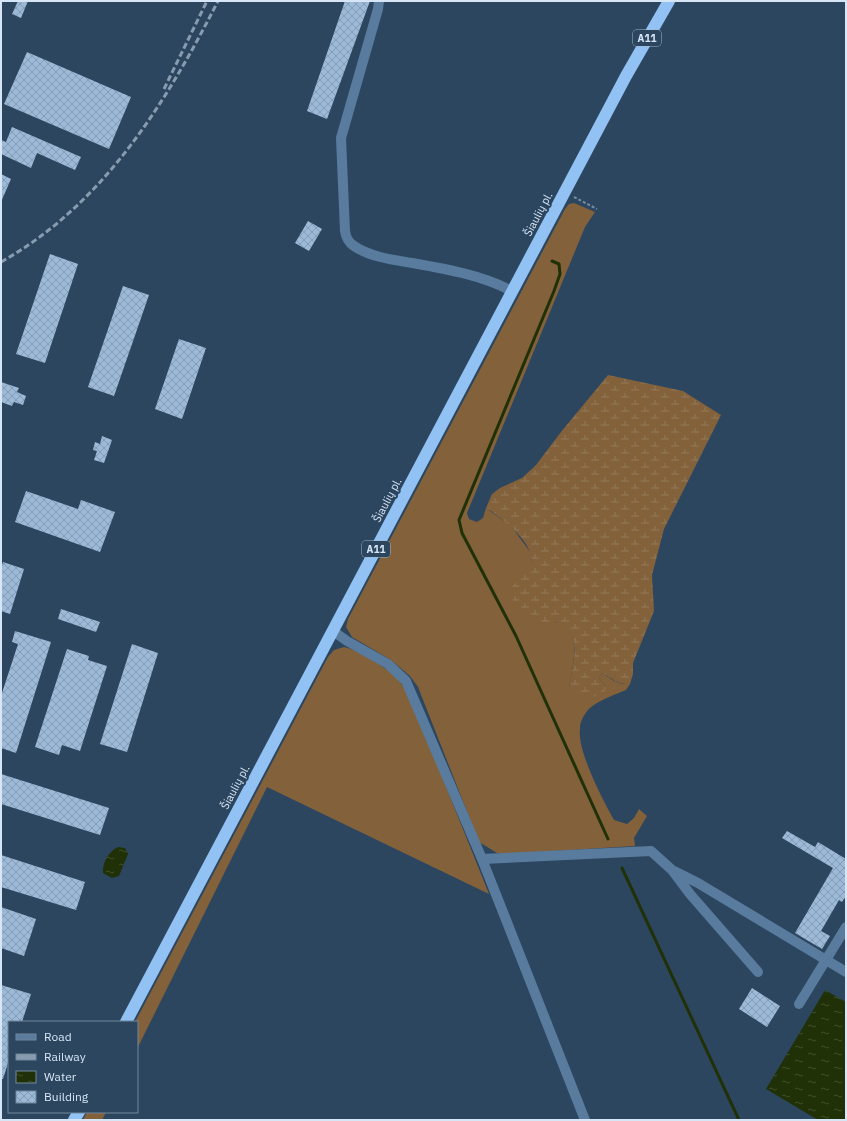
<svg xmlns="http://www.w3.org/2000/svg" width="847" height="1121" font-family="'IBM Plex Sans',sans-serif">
	<defs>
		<pattern id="wetland-marsh" width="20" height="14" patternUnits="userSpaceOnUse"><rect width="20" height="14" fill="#82613b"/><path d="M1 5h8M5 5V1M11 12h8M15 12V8" fill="none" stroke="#937858"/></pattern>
		<pattern id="water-ripples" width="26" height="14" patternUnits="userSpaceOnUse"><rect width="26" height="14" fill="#203107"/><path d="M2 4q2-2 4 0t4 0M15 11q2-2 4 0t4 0" fill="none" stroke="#404f2c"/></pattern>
		<pattern id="building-cross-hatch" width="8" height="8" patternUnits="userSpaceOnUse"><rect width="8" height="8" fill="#9cbad8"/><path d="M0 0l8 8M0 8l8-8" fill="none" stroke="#859db4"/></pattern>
	</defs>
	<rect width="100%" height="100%" fill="#2c4660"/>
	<path fill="#82613b" d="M 574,203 L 595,212 L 585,227 L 467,513 L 469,519 L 477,522 L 483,518 L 486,508 L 511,526 L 531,553 L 531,563 L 538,622 C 544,623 554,621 560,623 C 583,632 572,670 569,687 L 606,687 L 599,678 L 602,673 C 612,679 617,685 630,684 L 626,690 C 616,694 595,702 588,710 C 584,715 580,721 580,729 C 577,751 603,800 614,820 L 627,824 L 634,818 L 639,809 L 647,816 L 634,838 L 635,846 L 503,854 L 497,853 L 479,842 L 418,687 L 410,676 L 391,660 L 352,637 L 346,627 L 348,619 L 565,209 L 569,204 Z
		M 344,647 C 359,650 383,666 395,676 C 402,683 407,693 412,702 L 489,894 L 267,787 L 137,1049 L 137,1022 L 135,1022 L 328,657 L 334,650 Z
		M 87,1112 L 106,1112 L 102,1120 L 83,1120 Z"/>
	<path fill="url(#wetland-marsh)" d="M 608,375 L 683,391 L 721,415 L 664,529 L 652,575 L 654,611 L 633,663 L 633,674 L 630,684 C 617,685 612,678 602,673 L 599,678 L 606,687 L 604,693 L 594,697 L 576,693 L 569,687 C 572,667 583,637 561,624 C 554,620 544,625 537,622 C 524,615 514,603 508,591 C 513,585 529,569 531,562 C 535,544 500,516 486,508 L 492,494 L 500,488 L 522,478 L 536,465 L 561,432 Z"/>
	<path fill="url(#water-ripples)" d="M 118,847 L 125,848 L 128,854 L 119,876 L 112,878 L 103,873 C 102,863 109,851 118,847 Z
		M 825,990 L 846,1002 L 846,1120 L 818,1120 L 766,1089 Z"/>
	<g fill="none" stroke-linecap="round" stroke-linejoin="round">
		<path stroke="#203107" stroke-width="3" d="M 552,261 L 559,264 L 560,274 L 554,291 L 459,520 L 462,533 L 516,636 L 608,839
			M 622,868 L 739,1120"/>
	</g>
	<path fill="url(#building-cross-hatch)" d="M 18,1 L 28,1 L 21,18 L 12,14 Z
		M 345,1 L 370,1 L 327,119 L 307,111 Z
		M 27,52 L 131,97 L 109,149 L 4,104 Z
		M 12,127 L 81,157 L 75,170 L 37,153 L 31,168 L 1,154 L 1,140 L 6,142 Z
		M 1,174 L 11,179 L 1,202 Z
		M 308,221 L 322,229 L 309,251 L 295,243 Z
		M 50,254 L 78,264 L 45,363 L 16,354 Z
		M 123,286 L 149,295 L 114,396 L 88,387 Z
		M 179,339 L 206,348 L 182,419 L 155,409 Z
		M 1,382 L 19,388 L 17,392 L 26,396 L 23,405 L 14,402 L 12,406 L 1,402 Z
		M 102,436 L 112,440 L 104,463 L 94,460 L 97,451 L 93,450 L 95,442 L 100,444 Z
		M 26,491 L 78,509 L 81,500 L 115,512 L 100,552 L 15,522 Z
		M 3,562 L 24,569 L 10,614 L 1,611 L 1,568 Z
		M 61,609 L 100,622 L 96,632 L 58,619 Z
		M 15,631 L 51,642 L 16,753 L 1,748 L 1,696 L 18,644 L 12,642 Z
		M 132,644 L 158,653 L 127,752 L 100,744 Z
		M 67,649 L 89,656 L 88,660 L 107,666 L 80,751 L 62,745 L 59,755 L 35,747 Z
		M 1,774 L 109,808 L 100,835 L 1,804 Z
		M 787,831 L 815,847 L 818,842 L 846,859 L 846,896 L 842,902 L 839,900 L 821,931 L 830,936 L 822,949 L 795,933 L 833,868 L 782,838 Z
		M 1,855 L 85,882 L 76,910 L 1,887 Z
		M 1,907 L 36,919 L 24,956 L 1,948 Z
		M 1,985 L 31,994 L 22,1022 L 9,1022 L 9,1060 L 3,1079 L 1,1079 Z
		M 752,988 L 780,1006 L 767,1027 L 739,1009 Z"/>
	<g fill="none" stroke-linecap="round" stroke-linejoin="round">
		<path stroke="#768ca1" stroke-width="2" stroke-dasharray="3 2" stroke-linecap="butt" d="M 574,197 L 597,209"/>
		<path stroke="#597b9d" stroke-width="10" d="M 379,1 L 378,9 L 341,138 L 345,231 C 346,238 348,242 354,246 C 370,257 394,260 412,263 C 446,269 481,275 512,291
			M 333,631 L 347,641 L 388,664 L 406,681 L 482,859 L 585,1120
			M 482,859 L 651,851 L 672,870 L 690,894 L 758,972
			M 674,871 L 698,883 L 846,972
			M 799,1004 L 846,927"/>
		<path stroke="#91c2f3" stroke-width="12" d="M 126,1022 L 626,76 L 669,1
			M 74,1120 L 79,1112"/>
		<path stroke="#889cb0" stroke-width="3" stroke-dasharray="6 3" stroke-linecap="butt" d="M 164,89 L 207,1
			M 1,262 C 103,205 166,103 218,1"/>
	</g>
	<g text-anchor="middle" stroke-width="4" stroke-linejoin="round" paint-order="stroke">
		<g fill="#2c4660" stroke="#a4b6c9" stroke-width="1">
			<rect x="633" y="30" width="28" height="16" rx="3"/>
			<rect x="362" y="541" width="28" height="16" rx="3"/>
		</g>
		<g font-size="10" font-weight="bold" fill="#d7e6f6">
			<text x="647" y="42">A11</text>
			<text x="376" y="553">A11</text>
		</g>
		<g font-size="11" fill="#d7e6f6" stroke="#2c4660">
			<text transform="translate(538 214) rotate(-62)" y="4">Šiaulių pl.</text>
			<text transform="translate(387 500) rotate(-62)" y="4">Šiaulių pl.</text>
			<text transform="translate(235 787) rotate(-62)" y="4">Šiaulių pl.</text>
		</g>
	</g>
	<rect width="847" height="1121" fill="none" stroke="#d7e6f6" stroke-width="4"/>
	<rect x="8" y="1021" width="130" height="92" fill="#2c4660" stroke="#70869c"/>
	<rect x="16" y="1034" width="20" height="6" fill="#597b9d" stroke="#70869c"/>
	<text x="44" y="1041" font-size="12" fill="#d7e6f6">Road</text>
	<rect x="16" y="1054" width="20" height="6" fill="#889cb0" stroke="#70869c"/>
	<text x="44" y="1061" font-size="12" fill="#d7e6f6">Railway</text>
	<rect x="16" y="1071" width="20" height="12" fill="url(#water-ripples)" stroke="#70869c"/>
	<text x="44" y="1081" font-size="12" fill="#d7e6f6">Water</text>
	<rect x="16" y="1091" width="20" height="12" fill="url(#building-cross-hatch)" stroke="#70869c"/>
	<text x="44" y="1101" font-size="12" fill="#d7e6f6">Building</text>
</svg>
